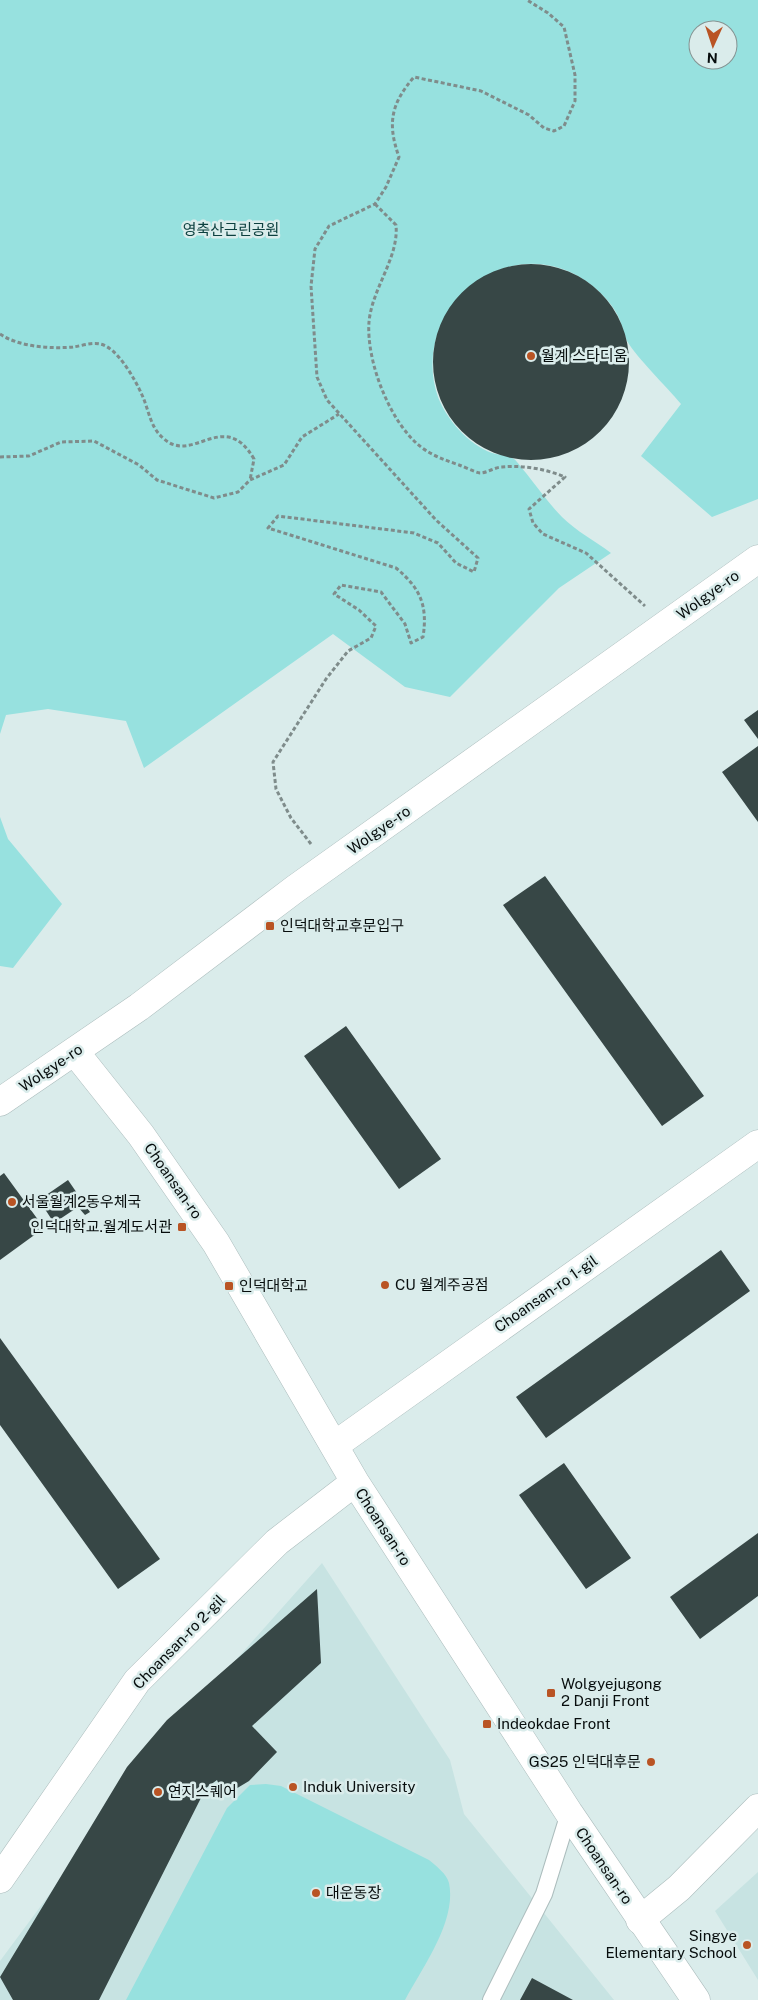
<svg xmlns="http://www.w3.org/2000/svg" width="758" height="2000" font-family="'Public Sans','Noto Sans KR',sans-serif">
	<rect width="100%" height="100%" fill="#daeceb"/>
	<path fill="#c7e3e2" d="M 322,1563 L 450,1760 L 464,1814 L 614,2000 L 0,2000 L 0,1961 L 161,1744 Z
		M 758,1872 L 758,1980 L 715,1911 Z"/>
	<path fill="#97e1df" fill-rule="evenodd" d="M 0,0 L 758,0 L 758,499 L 712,517 L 641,456 L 681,404 C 666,386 638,359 627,341 C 623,333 622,324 618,316 C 610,300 594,285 578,276 C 500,232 409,314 438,397 C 447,420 468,444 492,453 C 498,455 508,455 514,459 C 518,462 522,469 526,473 C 538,488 549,504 562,517 C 576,531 595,541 611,553 L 559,588 L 450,697 L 405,687 L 333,634 L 144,768 L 126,721 L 48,709 L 6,715 L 0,734 ZM 698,30 L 728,30 L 728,60 L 698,60 Z
		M 0,817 L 8,839 L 62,904 L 13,968 L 0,966 Z
		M 266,1784 L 281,1786 L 429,1860 C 436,1866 447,1874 449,1883 C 457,1921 422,1968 405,2000 L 126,2000 L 227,1808 L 250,1785 Z"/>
	<path fill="#374746" d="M433 362a98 98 0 1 1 196 0a98 98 0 1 1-196 0Z
		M 758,710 L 758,739 L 744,720 Z
		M 758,746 L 758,822 L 722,772 Z
		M 545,876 L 704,1096 L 662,1126 L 503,905 Z
		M 346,1026 L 441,1159 L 399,1189 L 304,1056 Z
		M 4,1173 L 44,1228 L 0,1260 L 0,1176 Z
		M 68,1180 L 90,1212 L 85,1215 L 78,1207 L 54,1223 L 39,1200 Z
		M 721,1250 L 750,1291 L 546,1438 L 516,1397 Z
		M 0,1338 L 160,1559 L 118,1589 L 0,1425 Z
		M 564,1463 L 631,1558 L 586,1589 L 519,1495 Z
		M 758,1533 L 758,1596 L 700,1639 L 670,1597 Z
		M 317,1589 L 321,1663 L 252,1726 L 277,1752 L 249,1781 L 224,1796 L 217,1780 L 206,1788 L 99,2000 L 13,2000 L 0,1977 L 127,1767 L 167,1720 Z
		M 532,1978 L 573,2000 L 520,2000 Z"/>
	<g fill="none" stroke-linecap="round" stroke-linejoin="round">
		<g stroke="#acbdbd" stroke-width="18">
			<path id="lane" d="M 491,2000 L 544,1894 L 569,1813"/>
		</g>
		<g stroke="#acbdbd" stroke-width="29">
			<path id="street" d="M 335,1445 L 758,1144
				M 640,1920 L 679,1888 L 758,1808"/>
		</g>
		<g stroke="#acbdbd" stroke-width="29">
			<path id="secondary" d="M 75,1052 L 141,1135 L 216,1243 L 355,1482 L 569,1813 L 696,2000
				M 0,1102 L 139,1007 L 295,889 L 758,559
				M 0,1879 L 137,1681 L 277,1542 L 355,1482"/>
		</g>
		<path stroke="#7f8c8b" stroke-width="3" stroke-dasharray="4 2.5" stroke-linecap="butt" d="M 375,204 L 396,225 C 399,258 372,288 369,322 C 366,361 390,423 421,447 C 433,456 445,460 459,465 C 465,467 474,472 480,473 C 487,473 495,467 502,467 C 523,465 546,469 565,477 L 529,509 L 533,523 L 543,534 L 586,553 L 645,606
			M 0,334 C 19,347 51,349 73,347 C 81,346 92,342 100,344 C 117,347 135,379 142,395 C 149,410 150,427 163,438 C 192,466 224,407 254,459 L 250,480
			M 0,457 L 29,456 L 61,442 L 94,441 L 139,465 L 157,480 L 214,498 L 238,492 L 250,480 L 284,465 L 302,437 L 339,414
			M 311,844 L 291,818 L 276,789 L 273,762 L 326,679 L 348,651 L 371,638 L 376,626 L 359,610 L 334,594 L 341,585 L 381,592 L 405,624 L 411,643 L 423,637 C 428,605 420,588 396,568 L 268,528 L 278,516 L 414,533 L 438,543 L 456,563 L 474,572 L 478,558 L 436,520 L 327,400 L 317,377 L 311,286 L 315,249 L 329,226 L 375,204 L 386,187 L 399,157 C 387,123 391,104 414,77 L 481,91 L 529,115 L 544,128 L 554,131 L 564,126 L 575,101 L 575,75 L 564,27 L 548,13 L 527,0"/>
		<use href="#lane" stroke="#fff" stroke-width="16"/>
		<use href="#street" stroke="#fff" stroke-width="28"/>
		<use href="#secondary" stroke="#fff" stroke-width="28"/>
	</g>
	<g fill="#b95424" stroke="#daeceb" stroke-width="2">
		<circle cx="531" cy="356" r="5"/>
		<rect x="265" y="921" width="10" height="10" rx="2.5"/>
		<circle cx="12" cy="1202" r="5"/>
		<rect x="177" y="1222" width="10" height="10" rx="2.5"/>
		<circle cx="385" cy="1285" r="5"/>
		<rect x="224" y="1281" width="10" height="10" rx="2.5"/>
		<rect x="546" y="1688" width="10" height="10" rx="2.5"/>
		<rect x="482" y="1719" width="10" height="10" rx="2.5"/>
		<circle cx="651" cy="1762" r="5"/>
		<circle cx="293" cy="1787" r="5"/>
		<circle cx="158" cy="1792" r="5"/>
		<circle cx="316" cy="1893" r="5"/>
		<circle cx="747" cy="1945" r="5"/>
	</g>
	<g text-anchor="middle" stroke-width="5" stroke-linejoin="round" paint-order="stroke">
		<g font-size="15" fill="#0c403f" stroke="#daeceb">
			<text x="231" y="235">영축산근린공원</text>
		</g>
		<g font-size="15" fill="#070d0d" stroke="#daeceb" text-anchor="start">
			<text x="541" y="361">월계 스타디움</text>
			<text x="280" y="931">인덕대학교후문입구</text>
			<text x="22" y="1207">서울월계2동우체국</text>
			<text x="172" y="1232" text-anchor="end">인덕대학교.월계도서관</text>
			<text x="395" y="1290">CU 월계주공점</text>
			<text x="239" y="1291">인덕대학교</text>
			<text x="561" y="1689">Wolgyejugong<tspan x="561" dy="17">2 Danji Front</tspan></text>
			<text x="497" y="1729">Indeokdae Front</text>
			<text x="641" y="1767" text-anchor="end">GS25 인덕대후문</text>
			<text x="303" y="1792">Induk University</text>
			<text x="168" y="1797">연지스퀘어</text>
			<text x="326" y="1898">대운동장</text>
			<text x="737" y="1941" text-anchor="end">Singye<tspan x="737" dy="17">Elementary School</tspan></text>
		</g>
		<g font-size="15" fill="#070d0d" stroke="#daeceb">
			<text transform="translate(708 595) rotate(-36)" y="5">Wolgye-ro</text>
			<text transform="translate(379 830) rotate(-35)" y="5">Wolgye-ro</text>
			<text transform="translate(51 1068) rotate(-34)" y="5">Wolgye-ro</text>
			<text transform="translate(173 1181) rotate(55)" y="5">Choansan-ro</text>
			<text transform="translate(546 1294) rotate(-35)" y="5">Choansan-ro 1-gil</text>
			<text transform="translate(383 1527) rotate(57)" y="5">Choansan-ro</text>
			<text transform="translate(179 1642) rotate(-46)" y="5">Choansan-ro 2-gil</text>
			<text transform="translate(604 1866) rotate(56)" y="5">Choansan-ro</text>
		</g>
	</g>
	<g transform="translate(713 45) rotate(183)"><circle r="24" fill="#daeceb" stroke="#869392"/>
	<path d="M0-4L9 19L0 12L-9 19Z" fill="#b95424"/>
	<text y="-8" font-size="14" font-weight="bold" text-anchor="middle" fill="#070d0d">N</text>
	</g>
</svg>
